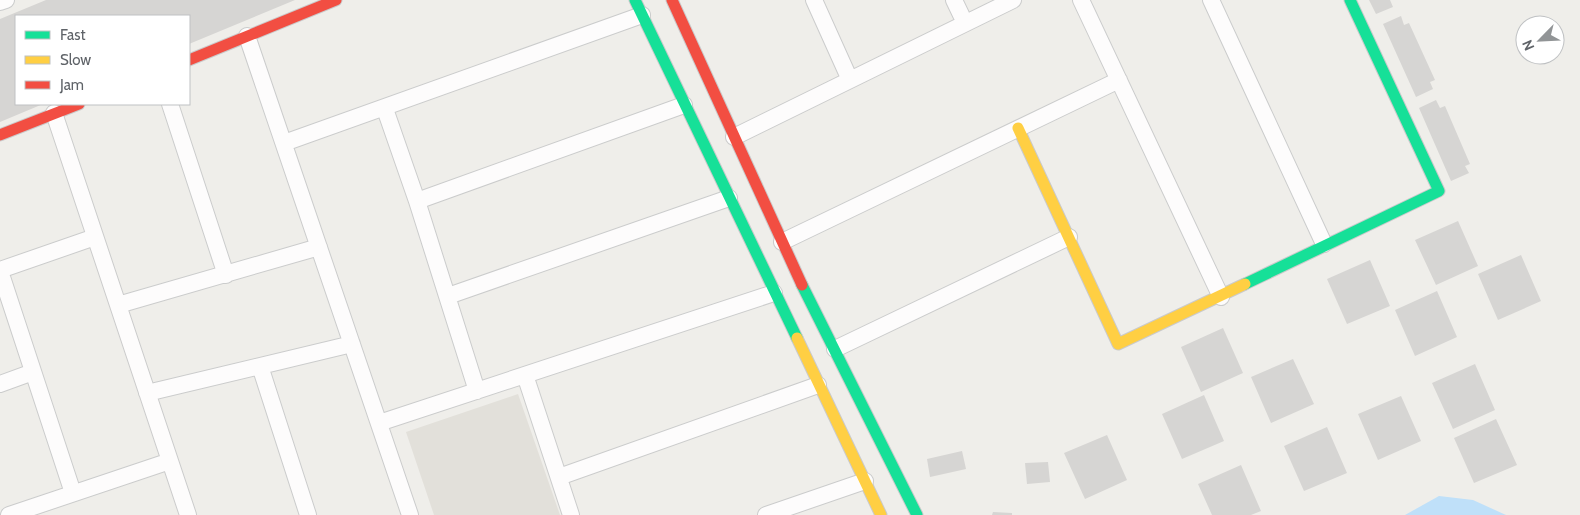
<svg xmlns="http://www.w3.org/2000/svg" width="1580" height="515" font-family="Cabin,sans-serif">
	<rect width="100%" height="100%" fill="#efeeea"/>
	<path fill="#e2e0da" d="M 518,394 L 560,515 L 434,515 L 406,432 Z"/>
	<path fill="#bfe0f9" d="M 1439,496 L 1473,500 L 1506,515 L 1405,515 Z"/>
	<path fill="#d6d5d3" d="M 46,0 L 295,0 L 189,44 L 189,16 L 16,16 L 16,104 L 43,104 L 0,122 L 0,19 Z
		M 1369,0 L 1390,0 L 1393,7 L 1376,14 Z
		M 1401,16 L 1404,25 L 1409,23 L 1435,80 L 1430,82 L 1433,89 L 1416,97 L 1383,24 Z
		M 1436,100 L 1440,108 L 1445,106 L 1470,164 L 1465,166 L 1469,173 L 1451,181 L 1419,108 Z
		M 1458,221 L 1478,266 L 1436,285 L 1415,240 Z
		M 1521,255 L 1541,301 L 1498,320 L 1478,274 Z
		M 1370,260 L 1390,306 L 1347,324 L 1327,279 Z
		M 1437,291 L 1457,337 L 1415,356 L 1395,310 Z
		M 1223,328 L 1243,373 L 1201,392 L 1181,347 Z
		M 1293,359 L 1314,404 L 1271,423 L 1251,377 Z
		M 1475,364 L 1495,410 L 1453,429 L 1432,383 Z
		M 1204,395 L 1224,441 L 1182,459 L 1162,414 Z
		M 1401,396 L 1421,441 L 1378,460 L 1358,414 Z
		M 1496,419 L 1517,465 L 1474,483 L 1454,438 Z
		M 1327,427 L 1347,473 L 1304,491 L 1284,446 Z
		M 1107,435 L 1127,480 L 1085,499 L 1064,453 Z
		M 962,451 L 966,469 L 930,477 L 927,459 Z
		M 1048,462 L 1050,482 L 1027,484 L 1025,463 Z
		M 1241,465 L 1261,511 L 1251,515 L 1212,515 L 1198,484 Z
		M 993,512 L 1012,513 L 1012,515 L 992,515 Z"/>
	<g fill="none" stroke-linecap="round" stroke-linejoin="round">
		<g stroke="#cbcccc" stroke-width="18">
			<path id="street" d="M 814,0 L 850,80
				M 954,0 L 965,23
				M 1081,0 L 1221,297
				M 1211,0 L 1324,244
				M 0,2 L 6,0
				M 247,36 L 410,515
				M 170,104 L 226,275
				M 385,109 L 417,201 L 477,391
				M 54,113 L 188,515
				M 734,137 L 1013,0
				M 284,143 L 642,15
				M 417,201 L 684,105
				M 782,242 L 1119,80
				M 0,270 L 95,237
				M 0,271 L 73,493
				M 448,296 L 729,198
				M 118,305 L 319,247
				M 835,349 L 1069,237
				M 260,366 L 308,515
				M 525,375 L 571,515
				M 0,384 L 33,372
				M 147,393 L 352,344
				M 379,423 L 774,293
				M 559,477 L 818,385
				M 9,515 L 170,461
				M 766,515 L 865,481"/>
		</g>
		<g stroke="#cacacb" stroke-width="13">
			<path id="fast" d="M 635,0 L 797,338
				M 1245,284 L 1439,191 L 1350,0
				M 802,285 L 917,515"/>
		</g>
		<g stroke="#cacacb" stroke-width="13">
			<path id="slow" d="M 1018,128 L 1118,344 L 1245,284
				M 797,338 L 881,515"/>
		</g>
		<g stroke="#cacacb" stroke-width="13">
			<path id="jam" d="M 672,0 L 802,285
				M 189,60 L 336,0
				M 0,135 L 79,104"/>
		</g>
		<use href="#street" stroke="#fdfcfc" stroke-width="16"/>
		<use href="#fast" stroke="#16e098" stroke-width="11"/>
		<use href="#slow" stroke="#ffcf43" stroke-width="11"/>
		<use href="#jam" stroke="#f24e42" stroke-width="11"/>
	</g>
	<rect x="15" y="15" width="175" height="90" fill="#ffffff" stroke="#bfc1c3"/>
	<rect x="25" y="31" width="25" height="8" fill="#16e098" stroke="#bfc1c3"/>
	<text x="60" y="40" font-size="15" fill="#5f6368">Fast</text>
	<rect x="25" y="56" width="25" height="8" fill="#ffcf43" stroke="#bfc1c3"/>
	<text x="60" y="65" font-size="15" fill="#5f6368">Slow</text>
	<rect x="25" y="81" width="25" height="8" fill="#f24e42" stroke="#bfc1c3"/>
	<text x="60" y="90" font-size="15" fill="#5f6368">Jam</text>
	<g transform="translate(1540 40) rotate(246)"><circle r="24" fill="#ffffff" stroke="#bfc1c3"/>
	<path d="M0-4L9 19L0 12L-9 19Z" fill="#919496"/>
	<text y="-8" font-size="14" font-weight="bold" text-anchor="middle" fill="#5f6368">N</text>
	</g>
</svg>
